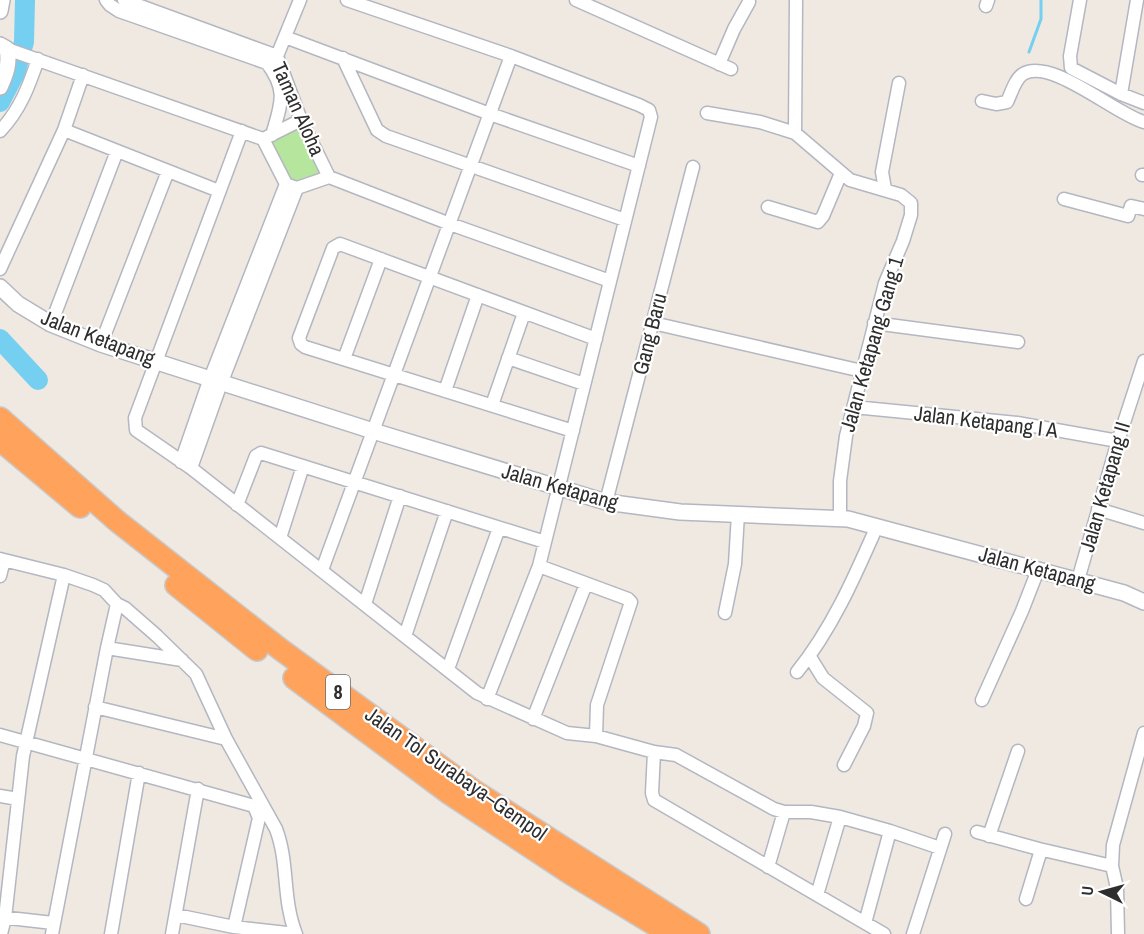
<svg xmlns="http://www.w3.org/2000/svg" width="1144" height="934" font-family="'Archivo Narrow',sans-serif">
	<rect width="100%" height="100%" fill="#efe9e1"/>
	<path fill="#b6e59e" d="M 292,129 L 303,132 L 322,169 L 317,178 L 297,185 L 287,178 L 269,139 Z"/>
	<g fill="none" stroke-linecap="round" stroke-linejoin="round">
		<path stroke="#75cff0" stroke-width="3" d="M 1029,52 L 1041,19 L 1041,0"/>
		<path stroke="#75cff0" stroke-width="20" d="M 0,102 L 15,73 L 24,42 L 25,0
			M 0,339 L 38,380"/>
		<g stroke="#b4b7c1" stroke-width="15">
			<path id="minor" d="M 106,0 L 110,5 L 119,11 L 267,63 C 288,91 281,104 272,135
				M 124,0 L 277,56 L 301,120 L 329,177
				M 347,0 L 511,56 L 639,105 L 649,110 L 651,117 L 539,566 L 487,699
				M 576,0 L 731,69
				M 1080,0 L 1070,56 L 1071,68 L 1121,94 L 1144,103
				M 986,6 L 988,0
				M 285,37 L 490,114 L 639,166
				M 7,49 L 263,139
				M 277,56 L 300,0
				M 343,58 L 377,130 L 386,136 L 625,220
				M 719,64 L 734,29 L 749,2
				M 1121,94 L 1137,0
				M 982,101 L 996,104 L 1007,102 C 1011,94 1015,79 1023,74 C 1051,57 1115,114 1144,122
				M 707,113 L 760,122 L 795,133 L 850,180 L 901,195 L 911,203 L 911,215 L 903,241 L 885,283 L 846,436 L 840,481 L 840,518
				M 64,130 L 219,191
				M 0,131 C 20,110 29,86 38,59
				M 242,131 L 135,418 L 136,430 L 191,468 L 477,693 L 567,733 L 596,736 L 597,705 L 631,602 L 628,599 L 539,566
				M 795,133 L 796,0
				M 267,137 L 301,120
				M 263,139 L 286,184 L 294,187
				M 1142,175 L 1144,175
				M 885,189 L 882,172 L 899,83
				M 1064,199 L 1128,216 L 1131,206 L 1144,209
				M 768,207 L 818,222 L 823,216 L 841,173
				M 0,269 L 64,130 L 83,75
				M 653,323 L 862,371
				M 874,323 L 1018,342
				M 51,324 L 117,151
				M 101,344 L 168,171
				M 508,358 L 584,384
				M 344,359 L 381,259
				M 445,391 L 478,295
				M 492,405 L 524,313
				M 854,407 L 1017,423 L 1118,441
				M 573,431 L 305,347 L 301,344 L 299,338 L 333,248 L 340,244 L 596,339
				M 181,462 L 208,384 L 286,184
				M 191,468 L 219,389 L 297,188 L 329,177 L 450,224 L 610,281
				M 606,502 L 693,167
				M 237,505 L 256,456 L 261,453 L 545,542
				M 1098,509 L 1144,523
				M 280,538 L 303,466
				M 0,559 L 64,575 L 93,585 L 104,590 L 117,604 L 125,608 L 157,636 L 196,674 L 226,739 L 276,829 C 289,863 282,899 296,934
				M 322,570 L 511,56
				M 0,576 L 4,560
				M 1078,580 L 1118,441 L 1144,361
				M 365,604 L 400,496
				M 725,613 L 735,564 L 738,514
				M 405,636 L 447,511
				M 107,648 L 182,660
				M 810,657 L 823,678 L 867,713 L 864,726 L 844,765
				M 448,669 L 499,528
				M 797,672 C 832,629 855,576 877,526
				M 982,700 L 1022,611 L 1038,570
				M 95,707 L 226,739
				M 533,719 L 586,584
				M 0,735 L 254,806 L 262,805
				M 596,736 L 654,752 L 676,755 L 774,809 L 784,812 L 811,812 L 840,817 L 890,831 L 940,848
				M 654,752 L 652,793 L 654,800 L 884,934
				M 0,796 L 18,799
				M 977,832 L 1039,849 L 1112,866
				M 989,836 L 1018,751
				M 768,867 L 784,812
				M 817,895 L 840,817
				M 1026,899 L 1041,850
				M 176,915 L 234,927 L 296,934
				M 0,917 L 53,923
				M 865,923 L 890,831
				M 234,927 L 259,818 L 254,806
				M 1,934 L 5,918 L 23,756 L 64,575
				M 52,934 L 107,648 L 117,604
				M 111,934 L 139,773
				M 172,934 L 198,789
				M 913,934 L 945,834
				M 1118,934 L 1117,888 L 1112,866 L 1113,845 L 1144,733"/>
		</g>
		<g stroke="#b4b7c1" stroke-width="18">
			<path id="tertiary" d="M 0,11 L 2,0
				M 0,45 L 7,49 C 10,63 6,74 0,87
				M 0,287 L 18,304 L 51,324 L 101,344 L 373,431 L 606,502 L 680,512 L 848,519 L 1124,593 L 1144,602"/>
		</g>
		<g stroke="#c9c9c9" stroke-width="24">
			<path id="motorway" d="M 0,418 L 117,521 L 280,649 L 473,790 L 699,934
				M 0,440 L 80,507
				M 176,585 L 257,650
				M 294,678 L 450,794 L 571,874 L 670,934"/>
		</g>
		<use href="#minor" stroke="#fff" stroke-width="12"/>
		<use href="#tertiary" stroke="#fff" stroke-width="15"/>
		<use href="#motorway" stroke="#ffa35c" stroke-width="21"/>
	</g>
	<g text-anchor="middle" stroke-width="4.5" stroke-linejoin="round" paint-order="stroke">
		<rect fill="#fff" stroke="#6d6d6d" stroke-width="1.5" x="326" y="675" width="24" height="34" rx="4.5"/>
		<g font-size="20" font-weight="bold" fill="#2e2e2e">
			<text x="338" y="699">8</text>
		</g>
		<g font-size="21" fill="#2e2e2e" stroke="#fff">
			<text transform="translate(298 109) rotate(66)" y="7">Taman Aloha</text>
			<text transform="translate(650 334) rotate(-76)" y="7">Gang Baru</text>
			<text transform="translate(98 338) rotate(21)" y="7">Jalan Ketapang</text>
			<text transform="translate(872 344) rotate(-74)" y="7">Jalan Ketapang Gang 1</text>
			<text transform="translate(986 422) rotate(7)" y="7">Jalan Ketapang I A</text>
			<text transform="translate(560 487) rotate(16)" y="7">Jalan Ketapang</text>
			<text transform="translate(1105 487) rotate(-74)" y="7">Jalan Ketapang II</text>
			<text transform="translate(1037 569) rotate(15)" y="7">Jalan Ketapang</text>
			<text transform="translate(456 774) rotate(35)" y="7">Jalan Tol Surabaya–Gempol</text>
		</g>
	</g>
	<g transform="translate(1102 892) rotate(275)" stroke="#ffffff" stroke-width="4.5" paint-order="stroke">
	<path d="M0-4.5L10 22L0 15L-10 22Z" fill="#2e2e2e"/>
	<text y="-9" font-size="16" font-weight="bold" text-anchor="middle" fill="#2e2e2e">U</text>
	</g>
</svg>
